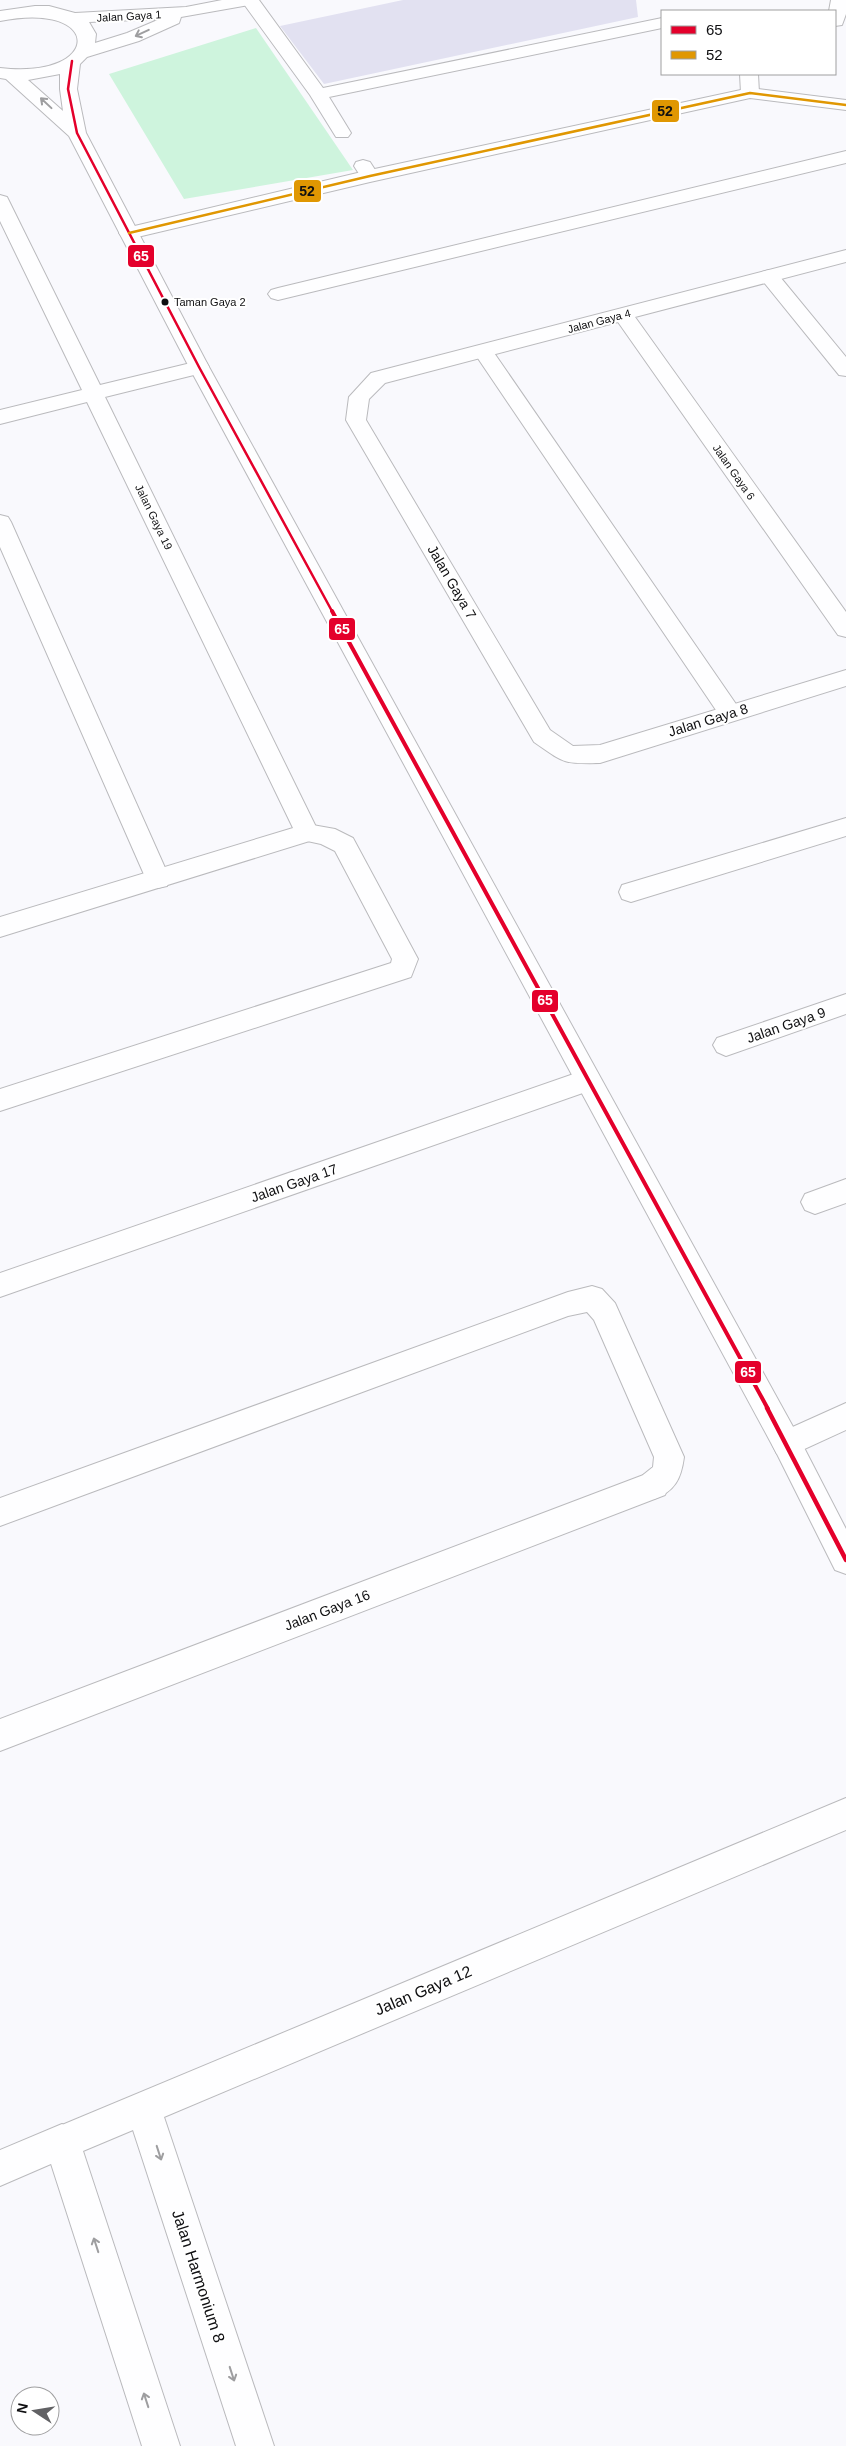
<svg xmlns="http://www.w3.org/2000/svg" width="846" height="2446" font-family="Helvetica,sans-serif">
	<rect width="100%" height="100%" fill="#f9f9fd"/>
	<path fill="#cef4dd" d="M 256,28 L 353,170 L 184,199 L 109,74 Z"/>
	<path fill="#e2e1f1" d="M 403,0 L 636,0 L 638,17 L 324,84 L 280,26 Z"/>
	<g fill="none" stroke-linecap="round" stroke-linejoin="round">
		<g stroke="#bababd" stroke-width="2">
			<path id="service" d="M 241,0 L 259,0 L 323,88 L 662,18 L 662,28 L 329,97 L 351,133 L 348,137 L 336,137 L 310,95 Z
				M 831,0 L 846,0 L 846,14 L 842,25 L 835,26 L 835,11 L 829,11 Z
				M 740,74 L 758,74 L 759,93 L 756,97 L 744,97 L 741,93 Z
				M 846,151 L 846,163 L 278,300 L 271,298 L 268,294 L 271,290 L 278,288 Z
				M 363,160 L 370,162 L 379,176 L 377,180 L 363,180 L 354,166 L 356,162 Z
				M 769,270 L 776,272 L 846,357 L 846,376 L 839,375 L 762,280 L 759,276 L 762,272 Z
				M 483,345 L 490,347 L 738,707 L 742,713 L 738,719 L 730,721 L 722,719 L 473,351 L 476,347 Z
				M 0,515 L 8,517 L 11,522 L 170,879 L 167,886 L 158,888 L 149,886 L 146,879 L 0,547 Z
				M 846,818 L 846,836 L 631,902 L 622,899 L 619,892 L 622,885 Z
				M 307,824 L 335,829 L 353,838 L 418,959 L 411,977 L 0,1111 L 0,1089 L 391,963 L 392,959 L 335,851 L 321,844 L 298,839 L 295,833 L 298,827 Z
				M 846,1179 L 846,1203 L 815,1214 L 805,1210 L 801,1202 L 805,1194 Z
				M 592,1286 L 602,1289 L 615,1303 L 684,1457 C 681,1479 675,1491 654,1499 L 643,1495 L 639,1485 L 643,1475 L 653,1467 L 654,1457 L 594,1320 L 587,1312 L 568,1316 L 0,1526 L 0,1498 L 568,1292 Z"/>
		</g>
		<g stroke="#bababd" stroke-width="2">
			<path id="minor" d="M 750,88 L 846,100 L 846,110 L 750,98 L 370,182 L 129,239 L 122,237 L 119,233 L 122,229 L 370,170 Z
				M 0,195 L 7,197 L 9,201 L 100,385 L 199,361 L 206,362 L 209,367 L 206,372 L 105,397 L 319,833 L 316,839 L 0,937 L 0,917 L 293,828 L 87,402 L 0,424 L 0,410 L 82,390 L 0,221 Z
				M 846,250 L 846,262 L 635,317 L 846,612 L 846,637 L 838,635 L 618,322 L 385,383 L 369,399 L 366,420 L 550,730 L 573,746 L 600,745 L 846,670 L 846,686 L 600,763 C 563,764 564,763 534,742 L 346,420 L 349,397 L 371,373 Z
				M 846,994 L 846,1014 L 726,1056 L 717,1052 L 713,1045 L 717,1038 Z
				M 588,1069 L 597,1072 L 601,1080 L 597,1088 L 0,1297 L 0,1273 Z
				M 846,1403 L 846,1430 L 787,1457 L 777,1454 L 772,1444 L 777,1434 Z
				M 654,1471 L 665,1475 L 669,1485 L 665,1495 L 0,1751 L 0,1719 Z
				M 62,2124 L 74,2130 L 80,2142 L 74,2154 L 0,2186 L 0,2150 Z"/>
		</g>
		<g stroke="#bababd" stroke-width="2">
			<path id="tertiary" d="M 222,0 L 258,0 L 255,4 L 249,5 L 181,17 L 179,23 L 139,41 L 87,57 L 80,64 L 77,89 L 86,133 L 209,367 L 797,1434 L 846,1529 L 846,1574 L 835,1570 L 777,1454 L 189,367 L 69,136 L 6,79 L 0,78 L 0,68 C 103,80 104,0 0,21 L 0,11 L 35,6 L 49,6 L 75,13 L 186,7 ZM 160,19 L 127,33 L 95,43 L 96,34 L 89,22 ZM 60,74 L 60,89 L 63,111 L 28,80 Z
				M 846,1798 L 846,1830 L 164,2117 L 274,2446 L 236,2446 L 133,2130 L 83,2151 L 180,2446 L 142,2446 L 44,2142 L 50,2130 Z"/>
		</g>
		<use href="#service" fill="#fefeff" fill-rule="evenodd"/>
		<use href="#minor" fill="#fefeff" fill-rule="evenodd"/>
		<use href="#tertiary" fill="#fefeff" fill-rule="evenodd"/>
		<g stroke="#fff" stroke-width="5">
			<path id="bus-1-far2" d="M 72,61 L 68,89 L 77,133 L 199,367 L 333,613"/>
		</g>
		<g stroke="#fff" stroke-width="8">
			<path id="bus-1-far1" d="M 332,611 L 768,1409"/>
		</g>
		<g stroke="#fff" stroke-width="8">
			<path id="bus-1" d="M 767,1408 L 846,1560"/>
		</g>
		<g stroke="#fff" stroke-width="5">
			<path id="bus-2" d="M 129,233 L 370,176 L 750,93 L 846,105"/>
		</g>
		<use href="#bus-1-far2" stroke="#e4002b" stroke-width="2.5"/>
		<use href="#bus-1-far1" stroke="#e4002b" stroke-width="4"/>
		<use href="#bus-1" stroke="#e4002b" stroke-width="4.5"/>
		<use href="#bus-2" stroke="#e09702" stroke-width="2.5"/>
	</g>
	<defs><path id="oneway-shaft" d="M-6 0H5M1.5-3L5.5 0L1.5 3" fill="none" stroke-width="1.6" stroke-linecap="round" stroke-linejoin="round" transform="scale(1.25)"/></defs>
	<g stroke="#9e9ea0">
		<use href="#oneway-shaft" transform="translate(142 33) rotate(155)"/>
		<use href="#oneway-shaft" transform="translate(46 103) rotate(-137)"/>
		<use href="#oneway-shaft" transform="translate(159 2153) rotate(72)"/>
		<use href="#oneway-shaft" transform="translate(96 2245) rotate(-108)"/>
		<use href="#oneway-shaft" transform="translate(232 2374) rotate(72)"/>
		<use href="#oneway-shaft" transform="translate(146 2400) rotate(-108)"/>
	</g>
	<circle fill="#0f0f11" stroke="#fff" stroke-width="2" cx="165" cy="302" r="4.5"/>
	<g text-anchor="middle" stroke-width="4" stroke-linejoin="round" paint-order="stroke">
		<g font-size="11" fill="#0f0f11" stroke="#fff">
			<text transform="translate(129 16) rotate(-3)" y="4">Jalan Gaya 1</text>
			<text transform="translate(599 321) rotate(-15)" y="4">Jalan Gaya 4</text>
			<text transform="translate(734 472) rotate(55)" y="4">Jalan Gaya 6</text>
			<text transform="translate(154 517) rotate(64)" y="4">Jalan Gaya 19</text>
		</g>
		<g font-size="11" fill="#0f0f11" stroke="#fff" text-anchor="start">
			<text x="174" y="306">Taman Gaya 2</text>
		</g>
		<g font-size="14" fill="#0f0f11" stroke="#fff">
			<text transform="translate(452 582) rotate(60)" y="5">Jalan Gaya 7</text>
			<text transform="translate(708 720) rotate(-17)" y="5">Jalan Gaya 8</text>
			<text transform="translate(786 1025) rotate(-19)" y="5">Jalan Gaya 9</text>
			<text transform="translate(294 1183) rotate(-19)" y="5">Jalan Gaya 17</text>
			<text transform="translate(327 1610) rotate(-21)" y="5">Jalan Gaya 16</text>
		</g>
		<g font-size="16" fill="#0f0f11" stroke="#fff">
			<text transform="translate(423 1990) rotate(-23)" y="6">Jalan Gaya 12</text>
			<text transform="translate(199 2276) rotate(72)" y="6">Jalan Harmonium 8</text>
		</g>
	</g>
	<g stroke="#fff" stroke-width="2">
		<rect x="651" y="99" width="29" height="24" rx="5" fill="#e09702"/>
		<rect x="293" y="179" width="29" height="24" rx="5" fill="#e09702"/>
		<rect x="127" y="244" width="28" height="24" rx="5" fill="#e4002b"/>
		<rect x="328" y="617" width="28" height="24" rx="5" fill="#e4002b"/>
		<rect x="531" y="989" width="28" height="24" rx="5" fill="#e4002b"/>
		<rect x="734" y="1360" width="28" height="24" rx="5" fill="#e4002b"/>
	</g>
	<g font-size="14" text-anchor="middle" font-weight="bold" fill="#fff">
		<text x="141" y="261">65</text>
		<text x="342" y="634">65</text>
		<text x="545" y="1005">65</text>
		<text x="748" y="1377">65</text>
	</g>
	<g font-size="14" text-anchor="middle" font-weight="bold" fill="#111">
		<text x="665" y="116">52</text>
		<text x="307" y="196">52</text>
	</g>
	<rect x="661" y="10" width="175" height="65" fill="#ffffff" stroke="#9f9fa0"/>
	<rect x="671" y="26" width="25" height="8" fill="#e4002b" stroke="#9f9fa0"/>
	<text x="706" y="35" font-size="15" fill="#0f0f11">65</text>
	<rect x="671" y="51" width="25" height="8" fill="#e09702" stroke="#9f9fa0"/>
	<text x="706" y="60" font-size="15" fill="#0f0f11">52</text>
	<g transform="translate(35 2411) rotate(282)"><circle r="24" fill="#ffffff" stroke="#9f9fa0"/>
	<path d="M0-4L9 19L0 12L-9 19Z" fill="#616164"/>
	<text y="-8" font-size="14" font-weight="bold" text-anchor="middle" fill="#0f0f11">N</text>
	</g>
</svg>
